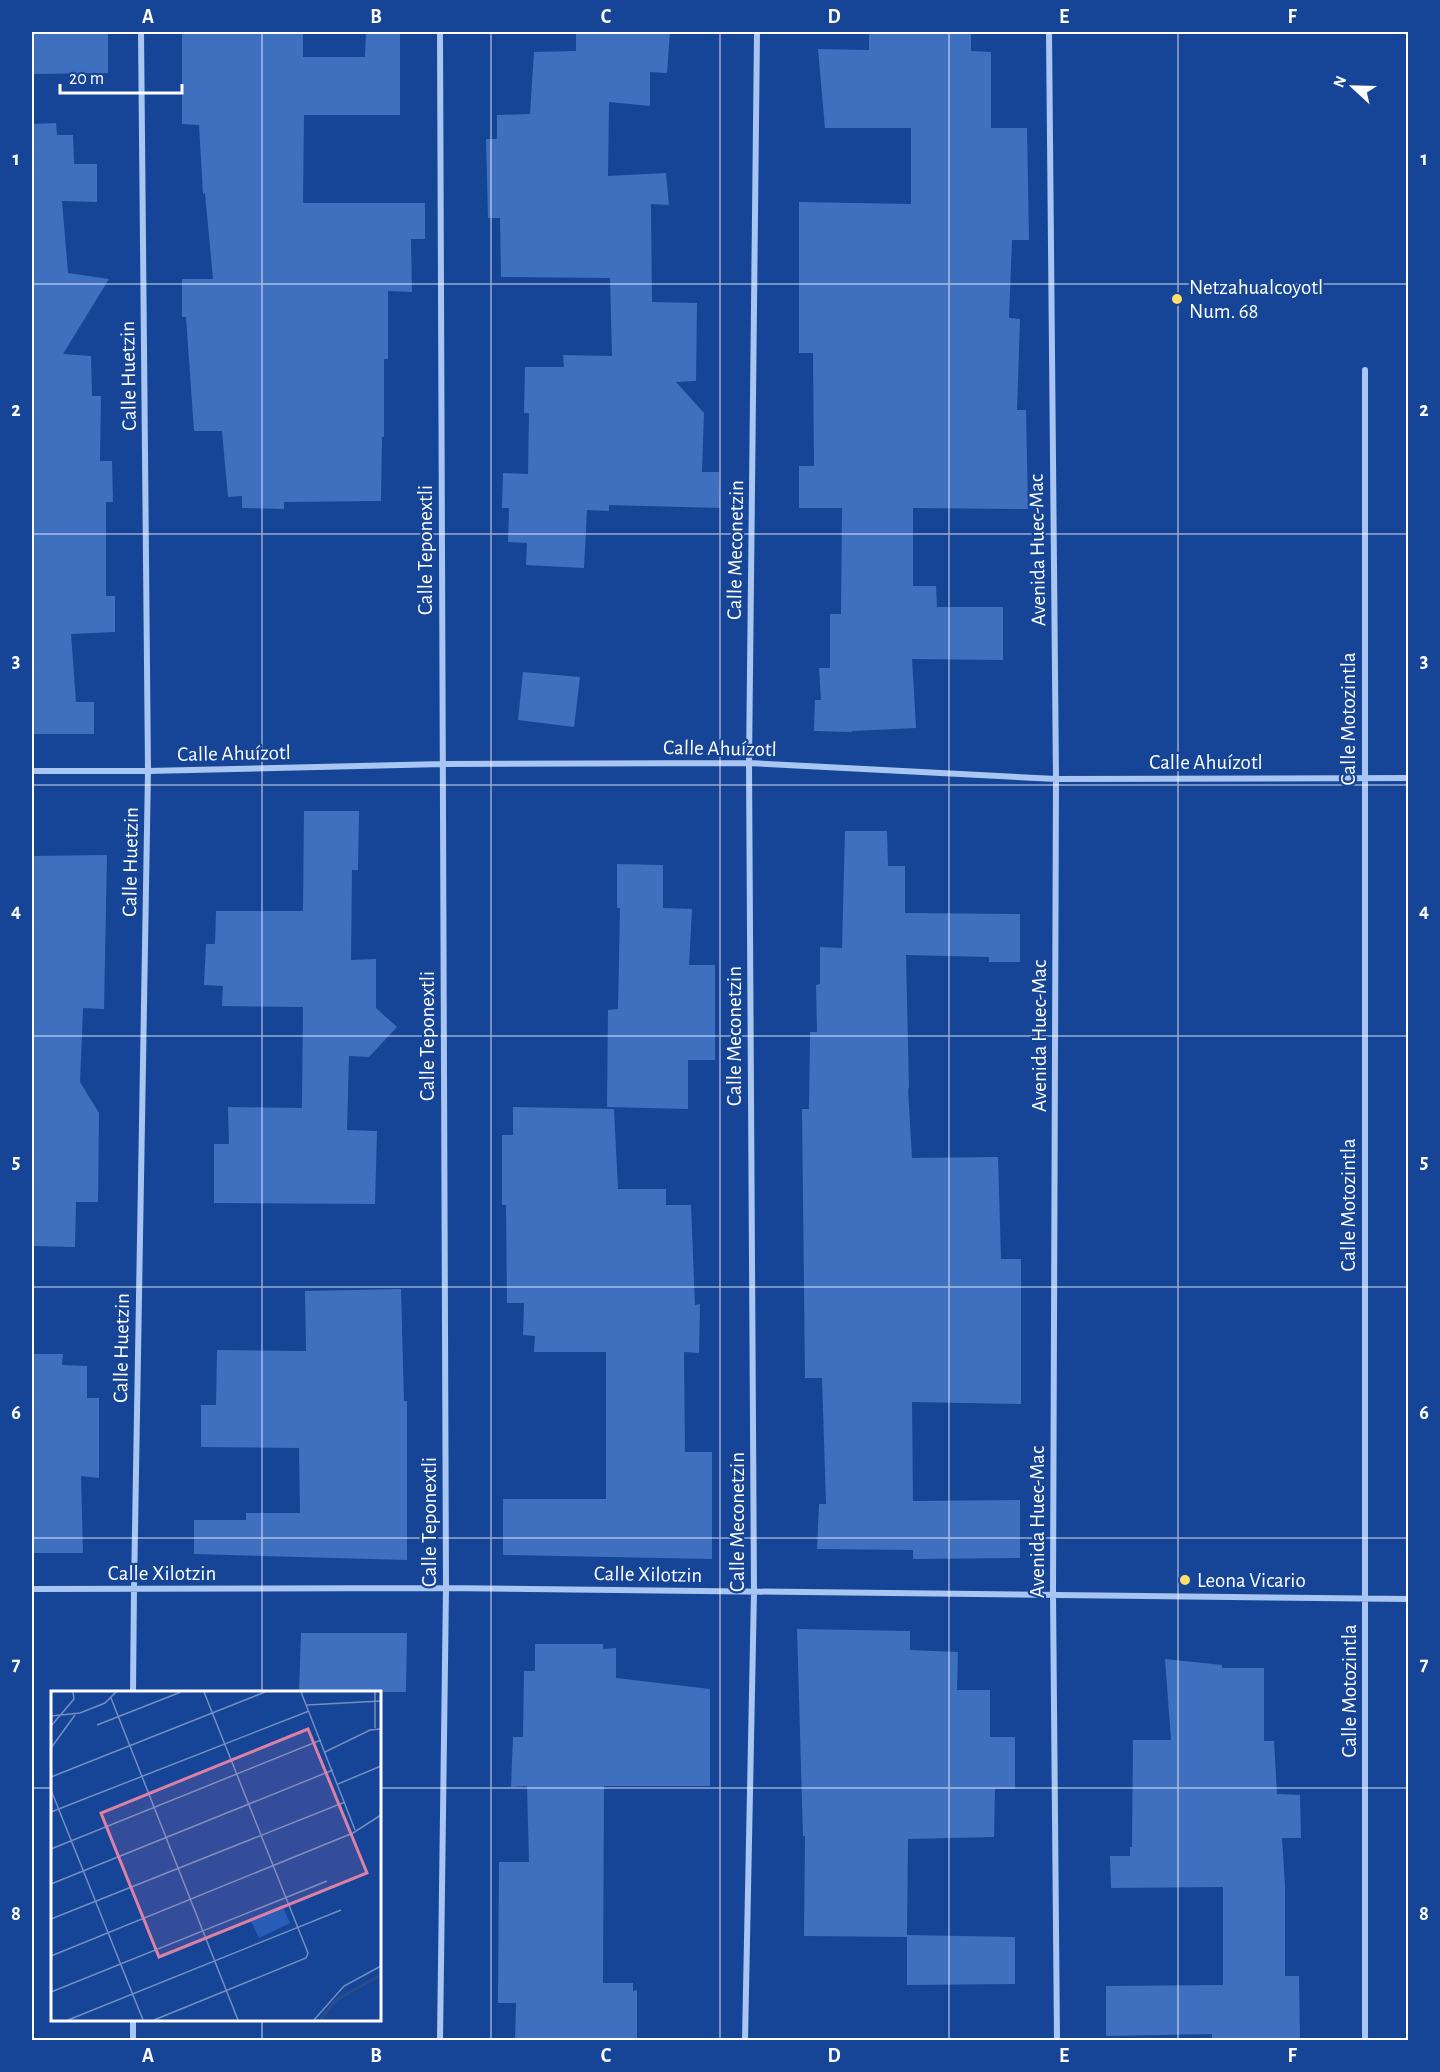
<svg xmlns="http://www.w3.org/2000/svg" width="1440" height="2072" font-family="'Alegreya Sans',sans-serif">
	<rect width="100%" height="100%" fill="#164598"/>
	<path fill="#3f6fbf" d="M 32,32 L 108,32 L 108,73 L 32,74 Z
		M 182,32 L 303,32 L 303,57 L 365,57 L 366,32 L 400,32 L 400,115 L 304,115 L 303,203 L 425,203 L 425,239 L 411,239 L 412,292 L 388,291 L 388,359 L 384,359 L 384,437 L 382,437 L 381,501 L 284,502 L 284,509 L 242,508 L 242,496 L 228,497 L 222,431 L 194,431 L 186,317 L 182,317 L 182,279 L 213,279 L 205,193 L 203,194 L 199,125 L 182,124 Z
		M 576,32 L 670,32 L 667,73 L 650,72 L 650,106 L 609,102 L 608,176 L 666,173 L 669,205 L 651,204 L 652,302 L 697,303 L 696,381 L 676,382 L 704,413 L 702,472 L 719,472 L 720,508 L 609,505 L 609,511 L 587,510 L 584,568 L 526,565 L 527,543 L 508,542 L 509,508 L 502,508 L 503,473 L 528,474 L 529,413 L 524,413 L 525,367 L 564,367 L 563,355 L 612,356 L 610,278 L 501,277 L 500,218 L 488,218 L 486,139 L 497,139 L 497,115 L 530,114 L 534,52 L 576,51 Z
		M 869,32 L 971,32 L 971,51 L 991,52 L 991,128 L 1027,128 L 1029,240 L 1012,240 L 1009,318 L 1020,319 L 1017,410 L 1026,410 L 1028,509 L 913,508 L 913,586 L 936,586 L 937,607 L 1003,607 L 1003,660 L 912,659 L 916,728 L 852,731 L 851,732 L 814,731 L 815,700 L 821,700 L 819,668 L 830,668 L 830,614 L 841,614 L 842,508 L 799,508 L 799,466 L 814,466 L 813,353 L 799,353 L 799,202 L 911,204 L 911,128 L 825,128 L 818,49 L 869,50 Z
		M 56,123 L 57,135 L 73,135 L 74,164 L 97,164 L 97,202 L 62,201 L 68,273 L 109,279 L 63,354 L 91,356 L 92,396 L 101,396 L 100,461 L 112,461 L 113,502 L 106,502 L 106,596 L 115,596 L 115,632 L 71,634 L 76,702 L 94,702 L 94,734 L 32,734 L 32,561 L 34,561 L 32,502 L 32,124 Z
		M 523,672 L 580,677 L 574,727 L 518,720 Z
		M 304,811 L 359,811 L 358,870 L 352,870 L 351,960 L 376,959 L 376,1008 L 397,1027 L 369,1057 L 349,1056 L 347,1130 L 377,1131 L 375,1204 L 214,1203 L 214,1144 L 229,1144 L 228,1107 L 302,1108 L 303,1007 L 222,1006 L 223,986 L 204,985 L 206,944 L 215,944 L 216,911 L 303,911 Z
		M 845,831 L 887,831 L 888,866 L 905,866 L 905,913 L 1020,914 L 1020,962 L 989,962 L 989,957 L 906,955 L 909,1089 L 908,1088 L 912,1158 L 998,1157 L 1001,1259 L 1021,1259 L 1021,1404 L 912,1402 L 913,1501 L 1020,1500 L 1020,1558 L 913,1559 L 913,1550 L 817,1549 L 819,1504 L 826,1504 L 822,1378 L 805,1378 L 802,1109 L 809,1109 L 810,1032 L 817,1032 L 816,985 L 820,984 L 820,947 L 842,948 Z
		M 107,855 L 104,1009 L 83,1008 L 80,1082 L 99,1113 L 98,1202 L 76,1202 L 75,1247 L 32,1246 L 32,1048 L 34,1008 L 32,1008 L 32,856 Z
		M 617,864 L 663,865 L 663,908 L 692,909 L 689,965 L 715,965 L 715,1060 L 688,1060 L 688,1109 L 607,1107 L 608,1010 L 618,1009 L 620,908 L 617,908 Z
		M 513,1107 L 614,1109 L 618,1189 L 666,1189 L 666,1205 L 691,1205 L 695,1305 L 700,1304 L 699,1353 L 684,1352 L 685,1452 L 712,1452 L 712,1559 L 503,1555 L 503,1499 L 606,1499 L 606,1352 L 534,1352 L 535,1336 L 523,1335 L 524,1303 L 507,1303 L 506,1205 L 502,1205 L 502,1135 L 513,1135 Z
		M 401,1289 L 404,1401 L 407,1401 L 407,1560 L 194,1554 L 194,1520 L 246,1520 L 246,1513 L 300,1513 L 299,1448 L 201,1447 L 201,1405 L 216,1405 L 217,1350 L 306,1351 L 305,1291 Z
		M 32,1354 L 63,1354 L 62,1365 L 87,1366 L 87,1398 L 99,1398 L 99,1478 L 81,1476 L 83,1553 L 32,1553 Z
		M 797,1629 L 910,1631 L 910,1650 L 958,1652 L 957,1690 L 990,1690 L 990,1737 L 1015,1737 L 1015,1789 L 995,1789 L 994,1837 L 908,1839 L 907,1935 L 1015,1937 L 1015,1984 L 907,1985 L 907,1937 L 804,1936 L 805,1836 L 803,1836 Z
		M 301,1633 L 407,1633 L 406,1692 L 299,1692 Z
		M 535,1644 L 603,1644 L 603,1649 L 616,1648 L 616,1678 L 710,1689 L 710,1786 L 604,1786 L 603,1983 L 633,1983 L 633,1991 L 637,1990 L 637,2040 L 515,2040 L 516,2003 L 498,2003 L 499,1862 L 529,1862 L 527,1786 L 511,1787 L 513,1737 L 523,1737 L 524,1671 L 535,1671 Z
		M 1165,1659 L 1222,1665 L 1222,1668 L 1264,1668 L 1264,1741 L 1274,1741 L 1277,1794 L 1300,1795 L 1301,1838 L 1282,1838 L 1285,1887 L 1285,1976 L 1299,1976 L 1300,2040 L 1212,2040 L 1212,2034 L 1106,2036 L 1106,1986 L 1223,1985 L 1223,1887 L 1111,1888 L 1110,1856 L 1130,1856 L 1130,1847 L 1132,1847 L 1133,1740 L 1171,1740 Z"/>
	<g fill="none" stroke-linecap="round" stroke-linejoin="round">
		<path stroke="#a9c5f2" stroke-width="6" d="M 440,32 L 446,1588 L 440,2040
			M 1049,32 L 1056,779 L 1053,1594 L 1057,2040
			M 1365,370 L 1365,2040
			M 32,771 L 148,771 L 443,764 L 749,763 L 1056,779 L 1408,778
			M 32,1589 L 446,1588 L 1408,1599
			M 133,1692 L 134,1589 L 148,771 L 141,32
			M 133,2040 L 133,2020
			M 745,2040 L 754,1592 L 749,763 L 757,32"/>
	</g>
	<path fill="none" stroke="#fff" stroke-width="1.5" stroke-opacity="0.55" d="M 262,32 L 262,1692M 491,32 L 491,2040M 720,32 L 720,2040M 949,32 L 949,2040M 1178,32 L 1178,2040M 32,284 L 1408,284M 32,534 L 1408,534M 32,785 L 1408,785M 32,1036 L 1408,1036M 32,1287 L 1408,1287M 32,1538 L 1408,1538M 32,1788 L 52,1788M 380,1788 L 1408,1788M 262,2020 L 262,2040"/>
	<g fill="#ffdf6a" stroke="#164598" stroke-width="2">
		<circle cx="1177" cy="299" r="6"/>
		<circle cx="1185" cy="1580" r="6"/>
	</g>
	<g text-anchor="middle" stroke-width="4.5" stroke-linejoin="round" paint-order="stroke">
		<g font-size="21" fill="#fff" stroke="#164598" text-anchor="start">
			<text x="1189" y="294">Netzahualcoyotl<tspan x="1189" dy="24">Num. 68</tspan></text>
			<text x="1197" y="1587">Leona Vicario</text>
		</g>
		<g font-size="21" fill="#fff" stroke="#164598">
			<text transform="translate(128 376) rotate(-91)" y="7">Calle Huetzin</text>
			<text transform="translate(425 550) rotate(-90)" y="7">Calle Teponextli</text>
			<text transform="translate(735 550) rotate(-89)" y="7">Calle Meconetzin</text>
			<text transform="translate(1037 550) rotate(-91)" y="7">Avenida Huec-Mac</text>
			<text transform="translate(1348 719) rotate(-90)" y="7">Calle Motozintla</text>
			<text transform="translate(720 748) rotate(1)" y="7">Calle Ahuízotl</text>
			<text transform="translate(234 753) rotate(-1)" y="7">Calle Ahuízotl</text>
			<text x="1206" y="769">Calle Ahuízotl</text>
			<text transform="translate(130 862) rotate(-89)" y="7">Calle Huetzin</text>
			<text transform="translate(427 1036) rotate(-90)" y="7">Calle Teponextli</text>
			<text transform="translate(734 1036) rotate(-90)" y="7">Calle Meconetzin</text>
			<text transform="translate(1039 1036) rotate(-90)" y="7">Avenida Huec-Mac</text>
			<text transform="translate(1348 1205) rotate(-90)" y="7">Calle Motozintla</text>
			<text transform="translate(121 1348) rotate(-89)" y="7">Calle Huetzin</text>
			<text transform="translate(429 1522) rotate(-90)" y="7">Calle Teponextli</text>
			<text transform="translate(737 1522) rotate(-90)" y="7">Calle Meconetzin</text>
			<text transform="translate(1037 1522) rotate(-90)" y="7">Avenida Huec-Mac</text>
			<text x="162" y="1580">Calle Xilotzin</text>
			<text transform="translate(648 1574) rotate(1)" y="7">Calle Xilotzin</text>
			<text transform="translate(1349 1691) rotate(-90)" y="7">Calle Motozintla</text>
		</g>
	</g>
	<g transform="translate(51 1691)">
		<rect width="330" height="330" fill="#164598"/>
		<path d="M 231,214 L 239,232 L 208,247 L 199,228 Z" fill="#2a5eb6"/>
		<path fill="none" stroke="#294c8a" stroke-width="3" d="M 269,329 L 285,309 L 330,284"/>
		<path fill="none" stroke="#738fc1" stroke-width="1.5" d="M 250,1 L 304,139M 60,7 L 187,329M 256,14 L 330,10M 0,25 L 29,22 L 54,12 L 65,1M 46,34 L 130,1M 0,35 L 23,8 L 22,1M 324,37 L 324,1M 0,57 L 24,24M 274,61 L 319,39 L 330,38M 0,86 L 214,1M 287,93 L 330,75M 0,99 L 92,329M 0,121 L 258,20M 0,158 L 270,49M 0,193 L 282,79M 0,228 L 294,111M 0,265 L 302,142 L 330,124M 0,301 L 276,190M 17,329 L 290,219M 103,329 L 255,267 L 257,262 L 153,1M 263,329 L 293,295 L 330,275"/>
		<path fill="#dd80a5" fill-opacity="0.15" stroke="#dd80a5" stroke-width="3" d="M 257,38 L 316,182 L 108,266 L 50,122 Z"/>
		<rect width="330" height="330" fill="none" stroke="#fff" stroke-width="3"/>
	</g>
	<rect width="1440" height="2072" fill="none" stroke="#164598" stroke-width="66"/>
	<g transform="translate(1353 87) rotate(292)" stroke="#164598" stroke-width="4.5" paint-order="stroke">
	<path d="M0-4.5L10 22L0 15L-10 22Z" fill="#ffffff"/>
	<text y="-9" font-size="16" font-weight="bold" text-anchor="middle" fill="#ffffff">N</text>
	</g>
	<path d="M60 84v9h122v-9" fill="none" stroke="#ffffff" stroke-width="3"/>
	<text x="69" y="84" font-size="18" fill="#ffffff" stroke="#164598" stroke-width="4.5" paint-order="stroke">20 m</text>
	<rect x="33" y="33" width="1374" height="2006" fill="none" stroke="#fff" stroke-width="2"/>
	<g font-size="20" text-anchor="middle" font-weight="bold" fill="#fff">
		<text x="148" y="23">A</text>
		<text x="376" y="23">B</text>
		<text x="606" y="23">C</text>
		<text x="834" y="23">D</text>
		<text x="1064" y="23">E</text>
		<text x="1292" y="23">F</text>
		<text x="16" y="165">1</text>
		<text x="1424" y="165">1</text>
		<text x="16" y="416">2</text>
		<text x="1424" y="416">2</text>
		<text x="16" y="667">3</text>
		<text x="1424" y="667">3</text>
		<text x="16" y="917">4</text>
		<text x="1424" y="917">4</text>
		<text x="16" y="1168">5</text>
		<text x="1424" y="1168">5</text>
		<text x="16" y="1419">6</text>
		<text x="1424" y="1419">6</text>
		<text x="16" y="1670">7</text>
		<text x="1424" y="1670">7</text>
		<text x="16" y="1920">8</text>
		<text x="1424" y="1920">8</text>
		<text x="148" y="2062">A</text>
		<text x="376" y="2062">B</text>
		<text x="606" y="2062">C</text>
		<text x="834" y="2062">D</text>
		<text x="1064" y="2062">E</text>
		<text x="1292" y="2062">F</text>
	</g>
</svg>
